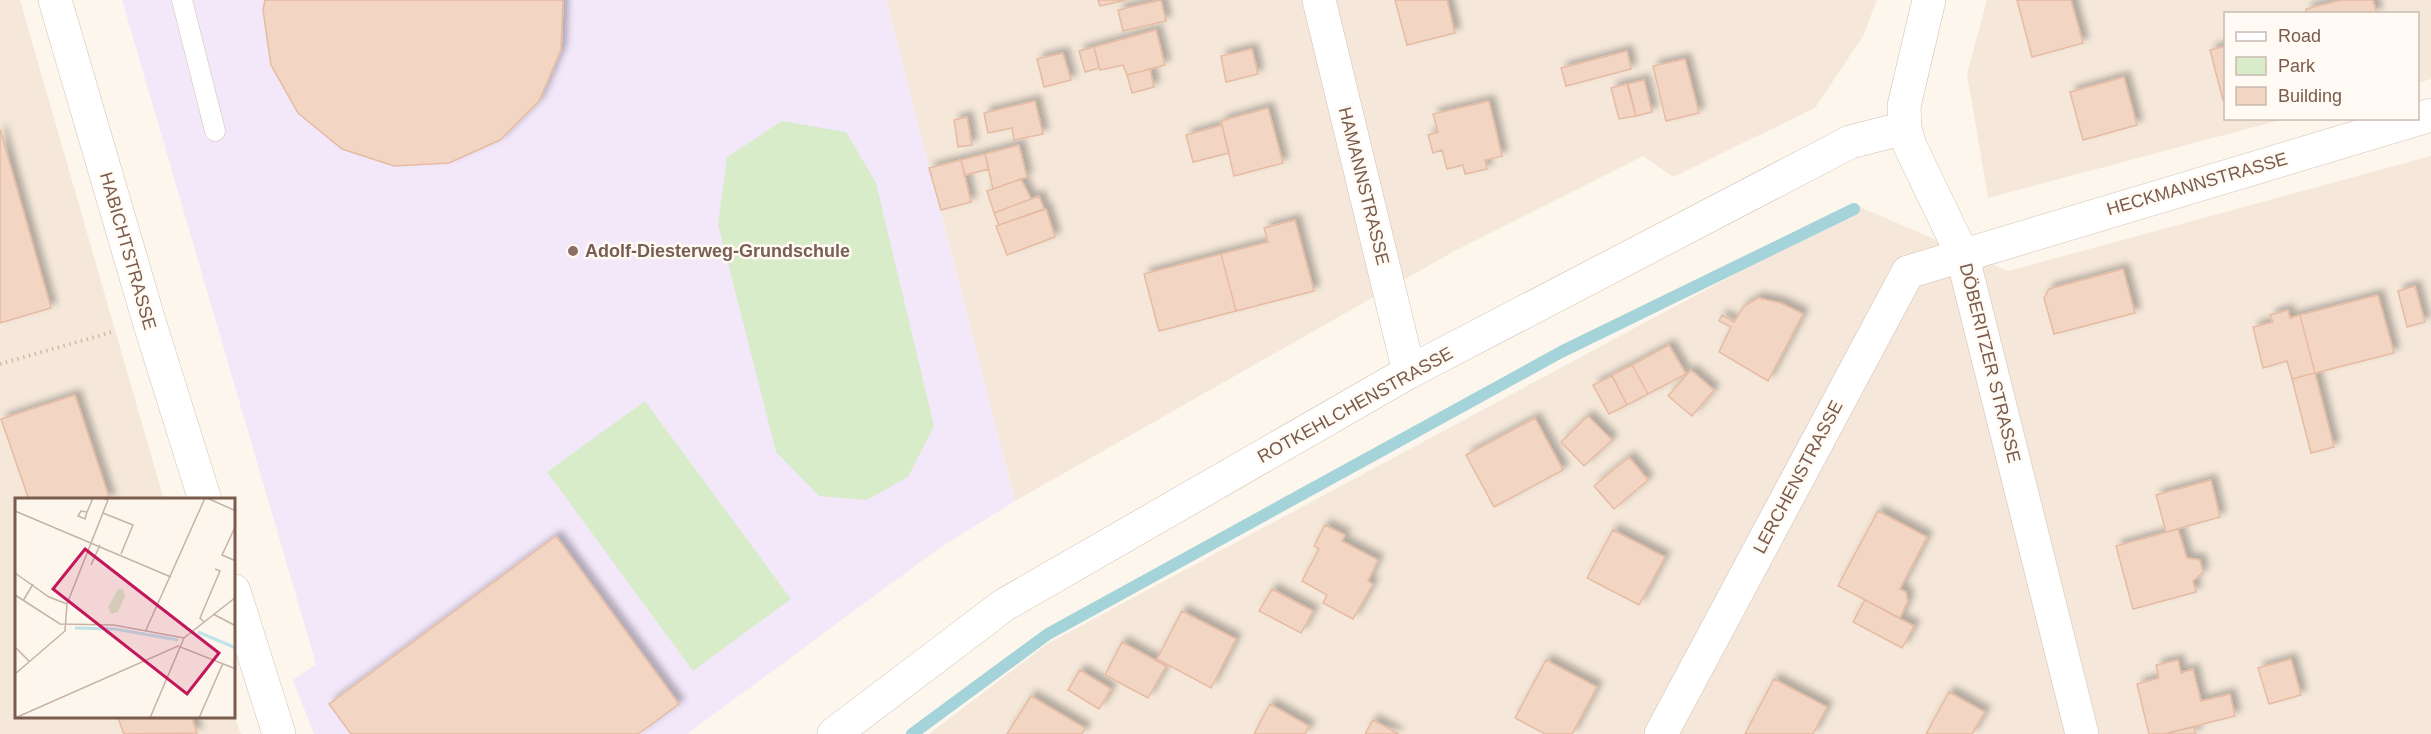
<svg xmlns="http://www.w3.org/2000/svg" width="2431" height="734" font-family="Helvetica,sans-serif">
	<defs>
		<filter id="shadow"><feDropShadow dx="5.5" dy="-5.5" stdDeviation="3" flood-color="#0004"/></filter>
	</defs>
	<rect width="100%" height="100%" fill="#fdf6ec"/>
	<path fill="#f5e8da" d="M 0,0 L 20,0 L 164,500 L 16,500 L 16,718 L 234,716 L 241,734 L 0,734 Z
		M 886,0 L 1877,0 L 1863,36 L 1815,108 L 1673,177 L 1643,156 L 1451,253 L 1015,501 Z
		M 1987,0 L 2431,0 L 2431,79 L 2418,83 L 2418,14 L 2226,14 L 2226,118 L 2284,119 L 1988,198 L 1967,74 Z
		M 2431,156 L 2431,734 L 929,734 L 1047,644 L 1860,207 L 2008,271 Z"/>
	<path fill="#f3e8fa" d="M 122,0 L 886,0 L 1015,501 L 938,549 L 687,734 L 314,734 L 293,680 L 316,664 Z"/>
	<path fill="#d8ecc9" d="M 782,121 L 846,132 L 876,183 L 934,426 L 908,477 L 867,500 L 819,496 L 776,452 L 718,224 L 727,157 Z
		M 645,401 L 791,599 L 693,671 L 547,472 Z"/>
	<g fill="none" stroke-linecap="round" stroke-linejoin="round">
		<path stroke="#a5d3da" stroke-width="12" d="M 912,734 L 1048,634 L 1561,352 L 1854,209"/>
	</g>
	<path fill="#f3d5c3" stroke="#e6bba3" stroke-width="1.5" filter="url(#shadow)" d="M 265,0 L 563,0 L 561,50 L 539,101 L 500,140 L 449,163 L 394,166 L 342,149 L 298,113 L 271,65 L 263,10 Z
		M 1098,0 L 1126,0 L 1100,6 Z
		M 1161,0 L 1166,21 L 1123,31 L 1118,10 Z
		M 1395,0 L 1447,0 L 1455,33 L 1407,45 Z
		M 2017,0 L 2071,0 L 2083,43 L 2032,57 Z
		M 2341,0 L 2373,0 L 2377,14 L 2307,14 L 2306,9 Z
		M 1156,30 L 1165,65 L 1127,75 L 1123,65 L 1100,70 L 1094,47 Z
		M 2226,46 L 2226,99 L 2223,100 L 2210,50 Z
		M 1094,47 L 1099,68 L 1085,72 L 1079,51 Z
		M 1252,49 L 1258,74 L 1226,82 L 1221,56 Z
		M 1627,51 L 1631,69 L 1566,86 L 1561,68 Z
		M 1063,53 L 1071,80 L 1044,87 L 1037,59 Z
		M 1685,59 L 1699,113 L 1666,121 L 1653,66 Z
		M 1150,69 L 1154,87 L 1132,93 L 1127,75 Z
		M 2124,77 L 2137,125 L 2083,140 L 2070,92 Z
		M 1644,80 L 1652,112 L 1636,116 L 1628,84 Z
		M 1627,84 L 1636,116 L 1619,119 L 1611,88 Z
		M 1035,101 L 1043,134 L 1014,140 L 1012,128 L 988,133 L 984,113 Z
		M 1489,101 L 1502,156 L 1485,160 L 1487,169 L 1465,174 L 1463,165 L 1447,169 L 1442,150 L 1433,153 L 1428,135 L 1438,132 L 1433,114 Z
		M 1268,108 L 1283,163 L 1234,176 L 1221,121 Z
		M 967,117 L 972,145 L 958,147 L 954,120 Z
		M 1222,125 L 1229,153 L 1193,162 L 1186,135 Z
		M 0,129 L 51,308 L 0,323 Z
		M 1019,145 L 1027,177 L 993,189 L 985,154 Z
		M 985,154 L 989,169 L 965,175 L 961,160 Z
		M 961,160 L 971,202 L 941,210 L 929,168 Z
		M 1021,179 L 1031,199 L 994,213 L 987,191 Z
		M 1039,196 L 1044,209 L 999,225 L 994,213 Z
		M 1046,209 L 1055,237 L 1007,255 L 996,226 Z
		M 1295,220 L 1314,291 L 1236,311 L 1221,254 L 1268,242 L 1264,228 Z
		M 1221,254 L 1236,311 L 1159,331 L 1144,274 Z
		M 2123,269 L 2135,313 L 2054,334 L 2044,298 L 2049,289 Z
		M 2415,286 L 2425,322 L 2407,327 L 2398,291 Z
		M 2378,295 L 2394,353 L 2315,373 L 2300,315 Z
		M 1758,298 L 1781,303 L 1803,314 L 1768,381 L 1719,352 L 1731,327 L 1719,321 L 1722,315 L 1734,322 L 1744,306 Z
		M 2288,310 L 2290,318 L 2300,315 L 2315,373 L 2292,379 L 2287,361 L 2263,368 L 2253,327 L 2273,322 L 2270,315 Z
		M 1669,345 L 1686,374 L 1648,394 L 1632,365 Z
		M 1632,365 L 1648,394 L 1627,405 L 1612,375 Z
		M 1691,370 L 1714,390 L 1692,416 L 1668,396 Z
		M 2315,373 L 2334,447 L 2311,453 L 2292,379 Z
		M 1612,376 L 1627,405 L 1609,414 L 1593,385 Z
		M 75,395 L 110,500 L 29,500 L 1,419 Z
		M 1588,416 L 1612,440 L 1584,466 L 1561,442 Z
		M 1535,418 L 1563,470 L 1494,507 L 1466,455 Z
		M 1629,457 L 1648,480 L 1614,509 L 1594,486 Z
		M 2211,480 L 2220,517 L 2166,532 L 2156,495 Z
		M 1878,511 L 1927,537 L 1900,589 L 1906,592 L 1908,601 L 1900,618 L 1838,586 Z
		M 1325,525 L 1345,535 L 1342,541 L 1378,560 L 1368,581 L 1373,584 L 1353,619 L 1323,603 L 1327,595 L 1302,581 L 1319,549 L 1314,546 Z
		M 2178,529 L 2187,558 L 2200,560 L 2203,572 L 2193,581 L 2196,592 L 2133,609 L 2116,546 Z
		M 1613,530 L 1665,557 L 1639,605 L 1587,578 Z
		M 556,536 L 679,704 L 638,734 L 351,734 L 329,704 Z
		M 1272,589 L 1313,611 L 1301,633 L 1259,611 Z
		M 1865,600 L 1914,626 L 1902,648 L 1853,622 Z
		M 1182,611 L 1236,639 L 1211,688 L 1157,659 Z
		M 1122,642 L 1166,666 L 1148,698 L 1105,675 Z
		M 2291,659 L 2301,695 L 2269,704 L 2258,668 Z
		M 1546,660 L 1597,687 L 1572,734 L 1545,734 L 1515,718 Z
		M 2178,660 L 2181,673 L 2193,669 L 2201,701 L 2230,694 L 2235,716 L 2164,734 L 2149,734 L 2137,684 L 2159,678 L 2156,665 Z
		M 1080,670 L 1111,689 L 1099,709 L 1068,690 Z
		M 1774,679 L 1827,707 L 1813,734 L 1745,734 Z
		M 1949,692 L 1985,712 L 1972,734 L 1926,734 Z
		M 1031,696 L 1085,728 L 1082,734 L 1007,734 Z
		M 1270,704 L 1309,726 L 1305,734 L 1254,734 Z
		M 118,718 L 192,718 L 197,733 L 124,734 Z
		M 1373,720 L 1399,734 L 1365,734 Z
		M 2194,727 L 2196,734 L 2164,734 Z"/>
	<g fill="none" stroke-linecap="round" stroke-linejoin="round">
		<g stroke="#d1beb0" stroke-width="21">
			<path id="service" d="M 182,0 L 215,131"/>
		</g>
		<g stroke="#d1beb0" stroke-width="34">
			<path id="minor" d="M 55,0 L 149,321 L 205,500
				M 1319,0 L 1409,372
				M 1929,0 L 1904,106 L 1905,128 L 1910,146 L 1962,254 L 2082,734
				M 234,591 L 279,734
				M 834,734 L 1004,605 L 1409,372 L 1850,142 L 1905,128
				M 1661,734 L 1908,272 L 2431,115"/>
		</g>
		<path stroke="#d9b8a5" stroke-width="4" stroke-dasharray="1.5 4.5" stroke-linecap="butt" d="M 0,364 L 112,332"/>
		<use href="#service" stroke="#fff" stroke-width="20"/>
		<use href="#minor" stroke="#fff" stroke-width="33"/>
	</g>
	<circle fill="#8d6e63" stroke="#fffaf3" stroke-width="2" cx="573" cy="251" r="6"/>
	<g text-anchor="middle" stroke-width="5" stroke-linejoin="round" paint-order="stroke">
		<g font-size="18" fill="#7a5c4d" stroke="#fffaf3">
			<text transform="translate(2197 184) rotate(-16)" y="6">HECKMANNSTRASSE</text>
			<text transform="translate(1364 186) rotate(76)" y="6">HAMANNSTRASSE</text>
			<text transform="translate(128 251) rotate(74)" y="6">HABICHTSTRASSE</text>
			<text transform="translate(1990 363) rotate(76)" y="6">DÖBERITZER STRASSE</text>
			<text transform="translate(1355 405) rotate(-29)" y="6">ROTKEHLCHENSTRASSE</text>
			<text transform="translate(1798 477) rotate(-62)" y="6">LERCHENSTRASSE</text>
		</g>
		<g font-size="18" font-weight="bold" fill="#785e54" stroke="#fffaf3" text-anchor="start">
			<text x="585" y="257">Adolf-Diesterweg-Grundschule</text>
		</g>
	</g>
	<g transform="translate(15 498)">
		<rect width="220" height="220" fill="#fdf6ec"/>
		<path d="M 103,91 L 108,91 L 110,98 L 103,114 L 96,116 L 93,109 Z" fill="#d8ecc9"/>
		<path fill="none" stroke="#bfe3e8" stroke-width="3" d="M 60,130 L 100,131 L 163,142M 183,134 L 221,150"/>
		<path fill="none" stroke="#c5b3a7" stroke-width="1.5" d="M 192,0 L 221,13M 0,13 L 156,79M 72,14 L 66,13 L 63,18 L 70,21 L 72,14 L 78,0M 88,15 L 118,27 L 106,56M 221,27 L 207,57 L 221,63M 76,67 L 85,47M 0,75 L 34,99 L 52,106M 0,97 L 45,126 L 99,127 L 169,140M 8,103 L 18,86M 198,116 L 221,128M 189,124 L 185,120 L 205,73 L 200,71M 131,132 L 190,0M 1,150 L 15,164M 0,176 L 50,133 L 52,106 L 93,2 L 87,0M 0,220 L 163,148 L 221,171M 135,220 L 169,140 L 221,99M 184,220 L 208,165"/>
		<path fill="#c2185b" fill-opacity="0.15" stroke="#c2185b" stroke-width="3" d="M 70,51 L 204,155 L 172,196 L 38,91 Z"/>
		<rect width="220" height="220" fill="none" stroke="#7a5c4d" stroke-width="3"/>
	</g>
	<rect x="2224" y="12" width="195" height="108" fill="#fffaf3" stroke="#cabbb1" stroke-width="1.5"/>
	<rect x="2236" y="32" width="30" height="9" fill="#ffffff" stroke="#cabbb1" stroke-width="1.5"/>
	<text x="2278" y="42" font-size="18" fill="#7a5c4d">Road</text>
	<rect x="2236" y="57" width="30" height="18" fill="#d8ecc9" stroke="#cabbb1" stroke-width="1.5"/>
	<text x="2278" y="72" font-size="18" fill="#7a5c4d">Park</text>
	<rect x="2236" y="87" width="30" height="18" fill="#f3d5c3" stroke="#cabbb1" stroke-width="1.5"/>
	<text x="2278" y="102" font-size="18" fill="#7a5c4d">Building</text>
</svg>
